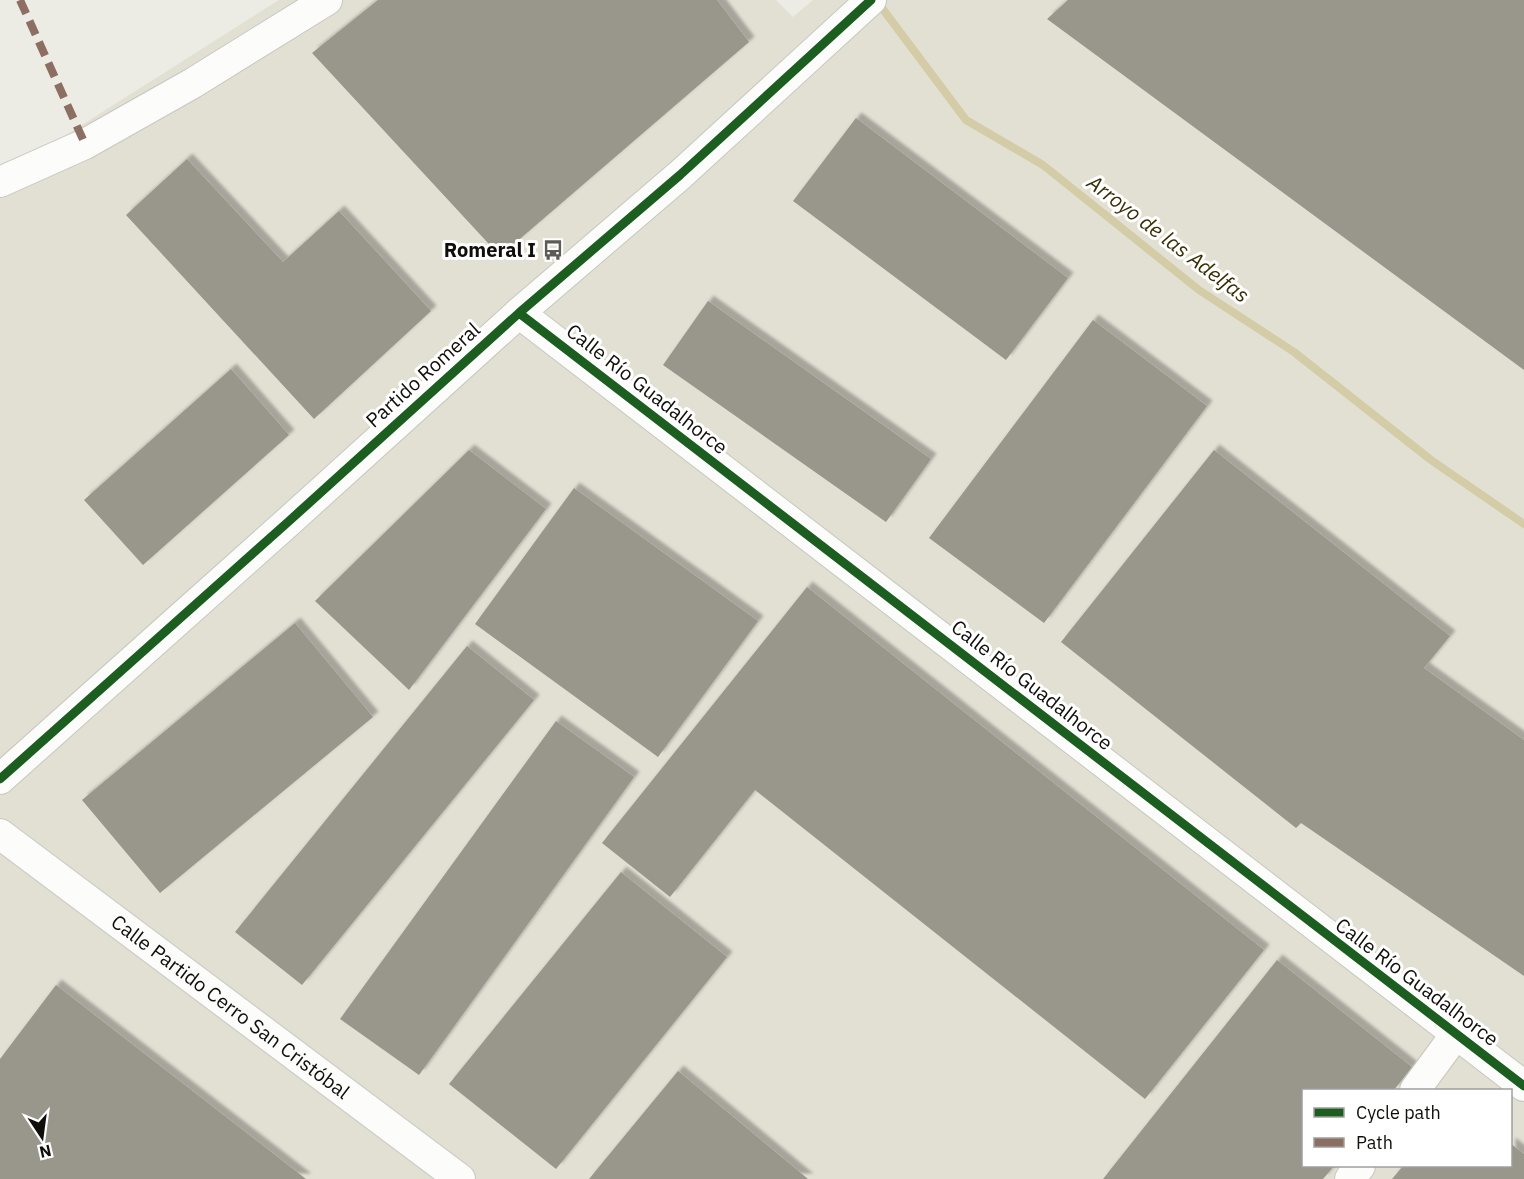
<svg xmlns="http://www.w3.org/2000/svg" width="1524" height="1179" font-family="'IBM Plex Sans',sans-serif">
	<defs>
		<filter id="shadow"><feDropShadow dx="5.5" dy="-5.5" stdDeviation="1.5" flood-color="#0004"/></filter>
	</defs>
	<rect width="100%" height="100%" fill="#ecebe4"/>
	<path fill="#e2e0d3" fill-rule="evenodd" d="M 279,0 L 776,0 L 793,17 L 813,0 L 1524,0 L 1524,1179 L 0,1179 L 0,177 ZM 1304,1090 L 1510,1090 L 1510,1166 L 1304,1166 Z"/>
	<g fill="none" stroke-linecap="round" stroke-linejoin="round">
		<path stroke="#d3cca6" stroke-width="8" d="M 876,0 L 966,120 L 1043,165 L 1199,290 L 1294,352 L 1431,460 L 1524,524"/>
	</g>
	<path fill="#99978b" filter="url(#shadow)" d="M 378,0 L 717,0 L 749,42 L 500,256 L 312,53 Z
		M 1068,0 L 1524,0 L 1524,370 L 1047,19 Z
		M 856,118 L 1068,278 L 1006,360 L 793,201 Z
		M 187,159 L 283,262 L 339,211 L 431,311 L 314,419 L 126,215 Z
		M 708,301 L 931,459 L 886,522 L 663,365 Z
		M 1093,320 L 1207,406 L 1044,623 L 929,538 Z
		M 231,369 L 289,435 L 143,565 L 84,500 Z
		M 469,450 L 546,509 L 409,690 L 315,601 Z
		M 1214,450 L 1450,636 L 1424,668 L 1524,740 L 1524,976 L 1301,823 L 1296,828 L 1061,642 Z
		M 574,488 L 758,621 L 658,757 L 475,624 Z
		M 807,587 L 1264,950 L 1145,1099 L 755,790 L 670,897 L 602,843 Z
		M 295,623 L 373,717 L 160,893 L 82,800 Z
		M 467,646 L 534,700 L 302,985 L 235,932 Z
		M 556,721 L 634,777 L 419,1075 L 340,1019 Z
		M 621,872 L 727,957 L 556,1169 L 449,1084 Z
		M 1277,960 L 1412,1067 L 1394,1090 L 1304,1090 L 1304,1166 L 1334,1166 L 1323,1179 L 1103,1179 Z
		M 56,985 L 306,1179 L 0,1179 L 0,1059 Z
		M 678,1071 L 808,1179 L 589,1179 Z
		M 1510,1143 L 1524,1154 L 1524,1179 L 1392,1179 L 1403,1166 L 1510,1166 Z"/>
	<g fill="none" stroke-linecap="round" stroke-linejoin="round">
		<g stroke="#c8c7c1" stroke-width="32">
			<g id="minor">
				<path d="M 0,182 L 85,144 L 193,83 L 327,0"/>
				<path d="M 519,313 L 1524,1086"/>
				<path d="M 0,779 L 288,522 L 519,313 L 680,175 L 871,0"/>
				<path id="s1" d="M 0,834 L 460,1179"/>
				<path d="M 1415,1090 L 1456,1034"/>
				<path d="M 1350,1179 L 1360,1166"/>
			</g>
		</g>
		<use href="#minor" stroke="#fcfcfb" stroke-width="30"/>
		<path stroke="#8d6e63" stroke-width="8" stroke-dasharray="15 8" stroke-linecap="butt" d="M 20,0 L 85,144"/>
		<g stroke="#fff" stroke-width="13">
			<path id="cycleway" d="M 519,313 L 1524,1086
				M 0,779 L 288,522 L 519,313 L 680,175 L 871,0"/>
		</g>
		<use href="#cycleway" stroke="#1b5e20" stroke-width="9"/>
	</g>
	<defs>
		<g id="bus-bare" transform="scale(1.62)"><path d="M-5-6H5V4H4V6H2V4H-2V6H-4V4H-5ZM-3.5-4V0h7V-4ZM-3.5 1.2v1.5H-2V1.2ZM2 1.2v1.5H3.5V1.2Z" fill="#5c5b56" stroke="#fff" stroke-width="2.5" paint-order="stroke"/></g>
	</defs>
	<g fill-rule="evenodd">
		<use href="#bus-bare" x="553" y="250"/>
	</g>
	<g text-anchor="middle" stroke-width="6" stroke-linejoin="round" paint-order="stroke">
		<g font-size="20" font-weight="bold" fill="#0f0e0a" stroke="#fff" text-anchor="end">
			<text x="536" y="257">Romeral I</text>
		</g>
		<g font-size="20" fill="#0f0e0a" stroke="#fff">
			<text transform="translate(423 375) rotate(-42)" y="7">Partido Romeral</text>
			<text transform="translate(647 389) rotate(38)" y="7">Calle Río Guadalhorce</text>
			<text transform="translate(1032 685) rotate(38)" y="7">Calle Río Guadalhorce</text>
			<text transform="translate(1417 982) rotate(37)" y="7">Calle Río Guadalhorce</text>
			<text dy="7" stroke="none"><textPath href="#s1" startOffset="288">Calle Partido Cerro San Cristóbal</textPath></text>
		</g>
		<g font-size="21" font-style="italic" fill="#372e04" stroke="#fff">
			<text transform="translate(1168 239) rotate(37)" y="7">Arroyo de las Adelfas</text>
		</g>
	</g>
	<rect x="1302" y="1089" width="210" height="78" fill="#ffffff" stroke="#9f9f9d" stroke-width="1.5"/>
	<rect x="1314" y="1108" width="30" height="9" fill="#1b5e20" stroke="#9f9f9d" stroke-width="1.5"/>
	<text x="1356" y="1119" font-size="18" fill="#0f0e0a">Cycle path</text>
	<rect x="1314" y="1138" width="30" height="9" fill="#8d6e63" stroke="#9f9f9d" stroke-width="1.5"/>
	<text x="1356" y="1149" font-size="18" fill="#0f0e0a">Path</text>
	<g transform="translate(42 1137) rotate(167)" stroke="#ffffff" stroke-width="4.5" paint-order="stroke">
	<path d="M0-4.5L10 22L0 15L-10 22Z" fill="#0f0e0a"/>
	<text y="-9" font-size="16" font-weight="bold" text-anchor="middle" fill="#0f0e0a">N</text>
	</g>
</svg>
